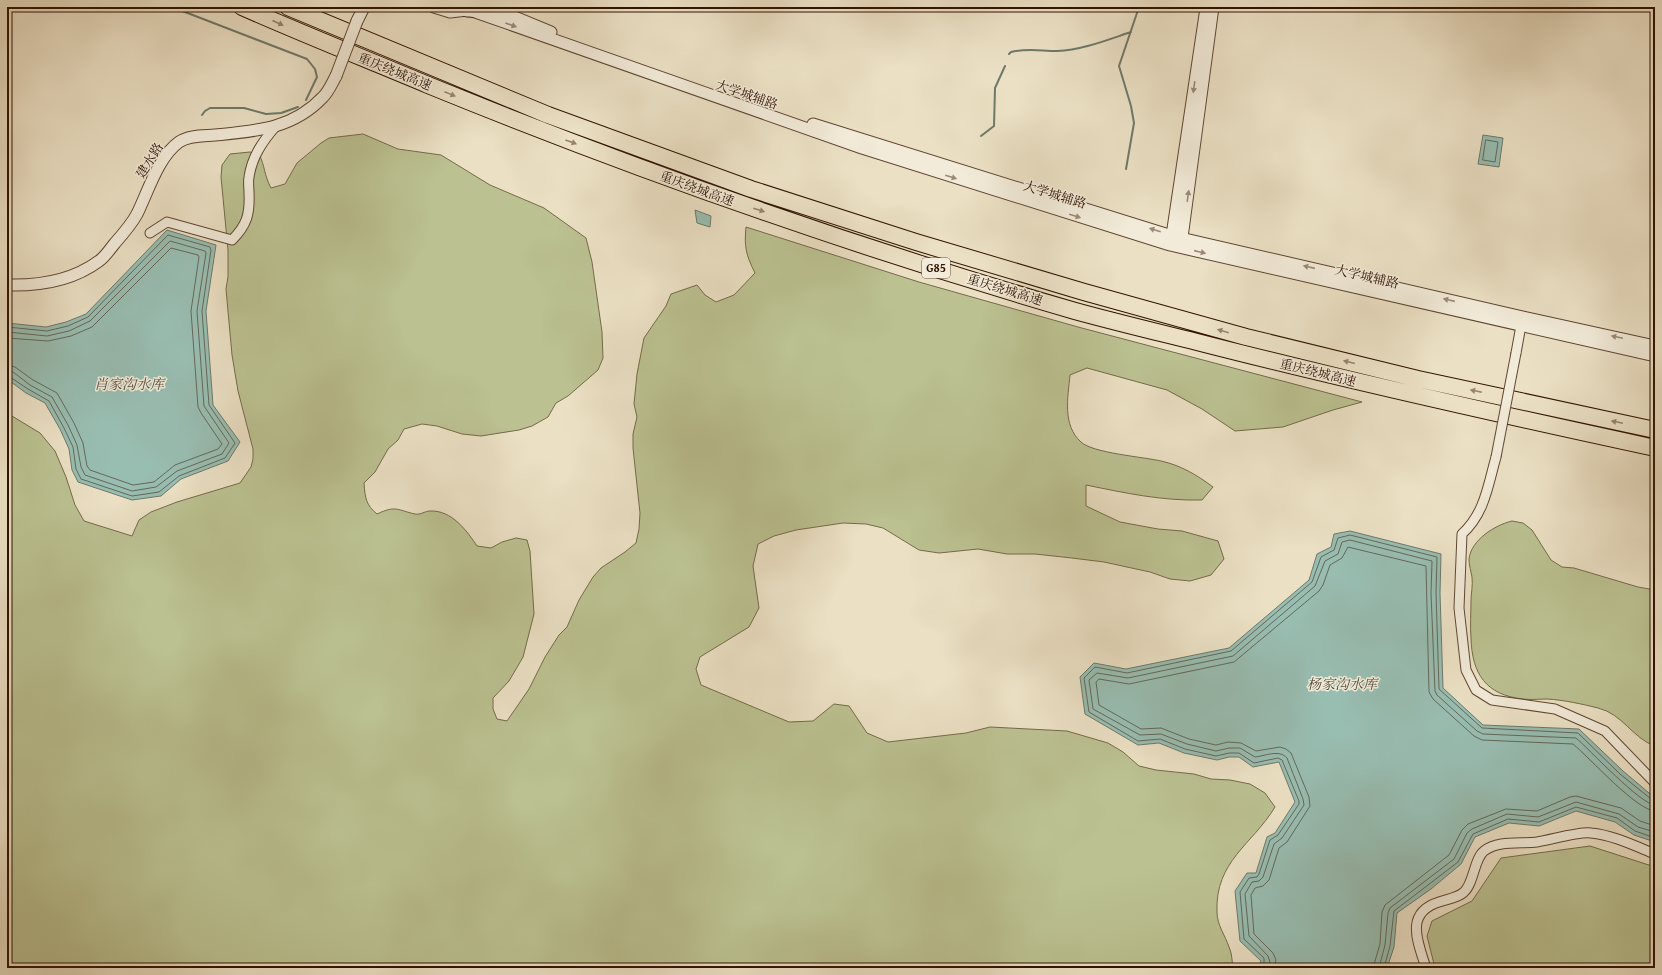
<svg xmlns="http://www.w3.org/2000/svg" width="1662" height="975" font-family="'Gentium Book Plus','Noto Serif SC',serif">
	<rect width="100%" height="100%" fill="#ebe0c4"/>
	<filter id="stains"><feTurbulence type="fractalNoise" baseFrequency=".005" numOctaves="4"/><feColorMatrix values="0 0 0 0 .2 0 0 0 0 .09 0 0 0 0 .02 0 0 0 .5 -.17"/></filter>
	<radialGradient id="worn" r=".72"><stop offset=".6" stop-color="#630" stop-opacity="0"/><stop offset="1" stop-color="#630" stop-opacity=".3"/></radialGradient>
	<path fill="#bbc191" stroke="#766a49" d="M 363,134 L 398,149 L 441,155 L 490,185 L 544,208 L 586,238 L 592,262 L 602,332 L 603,358 L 598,370 L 568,396 L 556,403 L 548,417 L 532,426 L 519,430 L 481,436 L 462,434 L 437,426 L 422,424 L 404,429 L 398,440 L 388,449 L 375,472 L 364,483 C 365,498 366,505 377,514 C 396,505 397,510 415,514 C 421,515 425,511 430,511 C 452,510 467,531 477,546 L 491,548 L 502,542 L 516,538 L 527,540 L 530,551 L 534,614 L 523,657 L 509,681 L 493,698 L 493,709 L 497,719 L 507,721 L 529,689 L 545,657 L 559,635 L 567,627 L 579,600 L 593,577 L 601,568 L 625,552 L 636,543 L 639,529 L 640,513 L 633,448 L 633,434 L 637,417 L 634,404 L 637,374 L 644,338 L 666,306 L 671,294 L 697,285 L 705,295 L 716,302 L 734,295 L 755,273 C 746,255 744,247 746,227 L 919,282 L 1078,327 L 1362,402 L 1333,410 L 1283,427 L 1235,431 L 1202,409 L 1167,390 L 1087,368 L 1070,375 C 1068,397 1062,425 1081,442 C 1092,453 1144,457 1161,461 C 1180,465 1197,475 1213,487 L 1202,500 C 1162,501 1125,493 1086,485 L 1086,506 L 1120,522 L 1158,529 L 1182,531 L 1218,541 L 1224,559 L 1211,575 L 1190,581 L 1170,579 L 1150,572 L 1104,562 L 1072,558 L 1035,554 L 1007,554 L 978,549 L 939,553 L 919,550 L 883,528 L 866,524 L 843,523 L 796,530 L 774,536 L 758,544 L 753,566 L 759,608 L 749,627 L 700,657 L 696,669 L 701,685 L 789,722 L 813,721 L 834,704 L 849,706 L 867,733 L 888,742 L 966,733 L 990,727 L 1067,731 L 1108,743 L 1123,752 L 1139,766 L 1156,770 L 1194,774 L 1211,779 L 1230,780 L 1250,784 L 1265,793 L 1275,807 C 1252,845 1215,861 1217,912 C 1217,925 1225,935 1229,947 C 1232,953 1232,961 1233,968 L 7,968 L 7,413 L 40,433 L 55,451 L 66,477 L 75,505 L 84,521 L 132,536 L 139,520 L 151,512 L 177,502 L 240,483 L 251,467 L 253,459 L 253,449 L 238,391 L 232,355 L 226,289 L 228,277 L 228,250 L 221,177 L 222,165 L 230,154 L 250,152 L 259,154 C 265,166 264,175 271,188 L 285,184 L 297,163 L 321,143 L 329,138 Z
		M 1512,521 L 1523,523 L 1532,530 L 1551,560 L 1562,567 L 1574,568 L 1638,587 L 1655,590 L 1655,746 C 1632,738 1623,714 1598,708 C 1582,704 1564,700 1547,699 C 1539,699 1531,700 1523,699 C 1486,695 1472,674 1471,638 C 1470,626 1471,613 1471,601 C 1471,593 1473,586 1472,577 C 1471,572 1469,565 1469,559 C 1471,540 1495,525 1512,521 Z
		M 1590,846 L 1655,867 L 1655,968 L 1435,968 L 1427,936 L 1432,921 L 1472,901 L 1501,858 Z"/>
	<path fill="#98bdb1" stroke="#6e796b" d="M 1483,135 L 1503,138 L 1499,167 L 1478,164 Z
		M 695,210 L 711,216 L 710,227 L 697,223 Z
		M 167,230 L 216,245 L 206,311 L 213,405 L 240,442 L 228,461 L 181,479 L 161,496 L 132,500 L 78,482 L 72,470 L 69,449 L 60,429 L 45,403 L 26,393 L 7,379 L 7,323 L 46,327 L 66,322 L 86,314 Z
		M 1350,531 L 1441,554 L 1440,593 L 1443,688 L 1483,725 L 1579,729 L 1623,771 L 1655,798 L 1655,842 L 1634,835 L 1615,822 L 1576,811 L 1539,826 L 1509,823 L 1475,837 L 1461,864 L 1431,889 L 1397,913 L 1394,947 L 1387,968 L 1258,968 L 1261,961 L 1240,941 L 1235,891 L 1247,873 L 1256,873 L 1267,837 L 1275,833 L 1295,802 L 1279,762 L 1253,767 L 1239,757 L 1229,757 L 1217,760 L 1184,753 L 1159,743 L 1138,745 L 1085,714 L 1080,677 L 1094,663 L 1126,669 L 1229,648 L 1309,580 L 1317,554 L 1331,547 L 1334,534 Z"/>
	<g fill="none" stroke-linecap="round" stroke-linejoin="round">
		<path stroke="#646859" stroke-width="1" d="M 1486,140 L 1498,142 L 1495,162 L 1483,160 Z
			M 7,327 L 47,331 L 68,326 L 88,317 L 168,235 L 210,247 L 211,250 L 202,311 L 209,405 L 235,443 L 225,458 L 179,476 L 159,492 L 132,496 L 81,479 L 76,469 L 73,447 L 64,428 L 49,401 L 28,389 L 10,377 L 7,376
			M 7,332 L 47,336 L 69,331 L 90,321 L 170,241 L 205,251 L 206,253 L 197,311 L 204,406 L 229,443 L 222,454 L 177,471 L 156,487 L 132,491 L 85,475 L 81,467 L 77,445 L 68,425 L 52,397 L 30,385 L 13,372 L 7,371
			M 7,338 L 48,341 L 71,336 L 92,327 L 171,248 L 198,255 L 199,257 L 191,311 L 198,407 L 201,413 L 222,444 L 218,449 L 175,465 L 154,482 L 133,485 L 90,470 L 87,466 L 83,443 L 74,423 L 57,393 L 33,380 L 15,367 L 7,365
			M 1262,968 L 1264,962 L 1264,958 L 1244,939 L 1240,892 L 1249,878 L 1257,877 L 1259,874 L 1270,840 L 1278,835 L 1299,804 L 1299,801 L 1282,760 L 1278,758 L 1254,763 L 1239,753 L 1229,753 L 1216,756 L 1185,749 L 1160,739 L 1138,741 L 1089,712 L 1084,678 L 1095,667 L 1127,673 L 1231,651 L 1312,582 L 1321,557 L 1334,550 L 1338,538 L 1350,535 L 1437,557 L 1436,593 L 1439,689 L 1482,728 L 1578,733 L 1620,774 L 1651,799 L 1655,800
			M 1267,968 L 1270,962 L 1268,956 L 1249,936 L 1245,894 L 1252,882 L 1259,881 L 1263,877 L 1274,844 L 1282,838 L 1304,805 L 1303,799 L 1287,758 C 1279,749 1265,756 1255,757 L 1240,748 L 1229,748 L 1216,751 L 1187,744 L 1161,734 L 1140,735 L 1093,709 L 1089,680 L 1097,673 L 1128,678 L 1233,656 L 1315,586 L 1325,561 L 1338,554 L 1342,542 L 1350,540 L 1432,561 L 1431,593 L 1435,691 L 1437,695 L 1477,731 L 1483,734 L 1576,738 C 1589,749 1641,805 1655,805
			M 1274,968 L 1276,960 L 1273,953 L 1254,934 L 1251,895 L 1255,888 L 1263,886 L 1269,880 L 1279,848 L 1287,842 L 1310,806 L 1309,797 L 1291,753 L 1286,749 L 1280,747 L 1256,751 L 1241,743 L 1228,742 L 1216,745 L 1189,739 L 1161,728 L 1141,729 L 1099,705 L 1096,682 L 1099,679 L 1129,684 L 1234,662 L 1319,591 L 1323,585 L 1330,565 L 1342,558 L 1348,547 L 1426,566 L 1429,692 L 1433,699 L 1474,736 L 1482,740 L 1573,744 C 1589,757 1637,811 1655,811
			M 1373,968 L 1380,944 L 1382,912 L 1385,905 L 1449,855 L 1462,830 L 1468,824 L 1506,809 L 1537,811 L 1570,797 L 1576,796 L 1621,808 L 1640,821 L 1655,826
			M 1379,968 L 1385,945 L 1388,913 L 1390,908 L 1454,859 L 1467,833 L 1472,829 L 1507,814 L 1538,817 L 1576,802 L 1619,814 L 1638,827 L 1655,832
			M 1384,968 L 1390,946 L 1394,911 L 1458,862 L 1473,834 L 1508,819 L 1539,822 L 1576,807 L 1617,818 L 1635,831 L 1655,838"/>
		<path stroke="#6e796b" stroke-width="2" d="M 172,7 L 307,59 L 315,69 L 317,77 L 306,100
			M 1009,54 L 1011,52 C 1027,48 1041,51 1057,51 C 1082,50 1107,40 1131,32
			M 202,115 L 205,111 L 210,108 L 244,108 L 266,114 L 281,113 L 298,107
			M 981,136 L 994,126 L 995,88 L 1005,66
			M 1126,169 L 1134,123 L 1131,106 L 1119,66 L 1139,7"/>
		<g stroke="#5f4632" stroke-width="11">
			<path id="minor" d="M 150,233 L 167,222 L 232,240 C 247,225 250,214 249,193 C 249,188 248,182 249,177 C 252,157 262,142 276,126
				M 1516,353 L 1522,320
				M 1496,457 C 1488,485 1485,513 1462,534 L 1459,608 L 1466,670 L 1476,690 L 1492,700 L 1555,709 L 1605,731 L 1655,783
				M 1426,968 C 1418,942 1404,913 1439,902 C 1447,899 1458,898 1464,892 C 1474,883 1474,859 1484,851 C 1498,840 1520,844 1537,842 C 1551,840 1580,831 1591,833 C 1613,835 1635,846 1655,854"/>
		</g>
		<g stroke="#5f4632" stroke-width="13">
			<path id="tertiary" d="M 434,7 L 450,12 L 467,10
				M 461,7 L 862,148 L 1170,245 L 1655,356
				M 493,8 L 551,32
				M 357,21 L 364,7
				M 813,124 L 1172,236 L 1523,317 L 1655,346
				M 1171,242 L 1206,8
				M 1181,245 L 1213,7
				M 7,285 C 40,286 72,281 99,261 C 105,257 110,249 115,243 C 123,234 131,225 137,214 C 148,192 158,157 179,142 C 189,135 204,136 215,135 C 256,131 293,129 323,97 C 329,91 332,83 336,76"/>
		</g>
		<g stroke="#301201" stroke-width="15">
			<path id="secondary" d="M 468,7 L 467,10 L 501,11 L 500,7"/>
		</g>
		<g stroke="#301201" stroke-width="18">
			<path id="motorway" d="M 242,7 C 303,34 366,59 428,85 C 639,171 855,247 1075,311 C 1115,322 1157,332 1197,342 C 1349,381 1502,415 1655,448
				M 288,7 L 548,115 L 751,189 L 916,242 L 1084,292 L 1246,337 L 1418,379 L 1655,430"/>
		</g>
		<use href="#minor" stroke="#f2ebd9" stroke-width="9"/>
		<use href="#tertiary" stroke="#f2ebd9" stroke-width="11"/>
		<use href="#secondary" stroke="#f2ebd9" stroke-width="13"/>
		<use href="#motorway" stroke="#ebe0c4" stroke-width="16"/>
		<g stroke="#5f4632" stroke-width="11" stroke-linecap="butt">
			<path id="minor-bridge" d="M 1496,457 L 1516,353"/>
		</g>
		<g stroke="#5f4632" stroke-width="13" stroke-linecap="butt">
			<path id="tertiary-bridge" d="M 336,76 L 357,21"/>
		</g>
		<use href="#minor-bridge" stroke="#f2ebd9" stroke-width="9"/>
		<use href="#tertiary-bridge" stroke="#f2ebd9" stroke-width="11"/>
	</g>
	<defs><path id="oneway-solid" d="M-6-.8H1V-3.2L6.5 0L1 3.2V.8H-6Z"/></defs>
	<g fill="#97836c">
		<use href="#oneway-solid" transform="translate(278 23) rotate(24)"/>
		<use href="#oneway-solid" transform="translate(450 94) rotate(22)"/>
		<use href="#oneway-solid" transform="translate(571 142) rotate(20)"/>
		<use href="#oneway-solid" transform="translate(759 210) rotate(18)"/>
		<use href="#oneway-solid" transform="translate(1223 331) rotate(-164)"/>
		<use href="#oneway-solid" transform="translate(1349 362) rotate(-166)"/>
		<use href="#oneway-solid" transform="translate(1476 391) rotate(-168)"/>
		<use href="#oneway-solid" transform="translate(1617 422) rotate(-168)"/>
	</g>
	<g fill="#9b8978">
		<use href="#oneway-solid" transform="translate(511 25) rotate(20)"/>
		<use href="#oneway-solid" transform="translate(1194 87) rotate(98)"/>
		<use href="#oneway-solid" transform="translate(951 177) rotate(17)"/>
		<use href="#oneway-solid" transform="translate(1188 196) rotate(-82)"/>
		<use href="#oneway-solid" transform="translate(1075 216) rotate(17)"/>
		<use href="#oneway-solid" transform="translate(1155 230) rotate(-163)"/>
		<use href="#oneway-solid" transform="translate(1200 252) rotate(13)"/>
		<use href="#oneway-solid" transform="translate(1309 267) rotate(-167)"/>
		<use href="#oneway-solid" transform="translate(1449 300) rotate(-167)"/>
		<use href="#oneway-solid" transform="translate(1617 337) rotate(-168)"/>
	</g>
	<g text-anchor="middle" stroke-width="3" stroke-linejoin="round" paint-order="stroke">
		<rect fill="#f2ebd9" stroke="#6a5342" stroke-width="1" x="922" y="258" width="28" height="20" rx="3"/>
		<g font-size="12" font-weight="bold" fill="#301201">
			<text x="936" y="272">G85</text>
		</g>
		<g font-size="13" fill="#301201" stroke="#f2ebd9">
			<text transform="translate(395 71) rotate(22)" y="5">重庆绕城高速</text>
			<text transform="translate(747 94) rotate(19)" y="5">大学城辅路</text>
			<text transform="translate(149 160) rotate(-58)" y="5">建水路</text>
			<text transform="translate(697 188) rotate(20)" y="5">重庆绕城高速</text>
			<text transform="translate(1055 194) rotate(17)" y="5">大学城辅路</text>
			<text transform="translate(1367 276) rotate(13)" y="5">大学城辅路</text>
			<text transform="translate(1005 289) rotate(17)" y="5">重庆绕城高速</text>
			<text transform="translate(1318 372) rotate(14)" y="5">重庆绕城高速</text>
		</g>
		<g font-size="14" font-style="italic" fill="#544e3f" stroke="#f2ebd9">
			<text x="129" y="389">肖家沟水库</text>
			<text x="1342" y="689">杨家沟水库</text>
		</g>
	</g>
	<rect width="1662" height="975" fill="none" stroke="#ebe0c4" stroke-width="24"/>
	<rect x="8" y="8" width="1646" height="959" fill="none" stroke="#301201" stroke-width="2"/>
	<rect x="12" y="12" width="1638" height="951" fill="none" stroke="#301201"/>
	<rect width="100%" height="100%" filter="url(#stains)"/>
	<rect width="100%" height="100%" fill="url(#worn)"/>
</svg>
